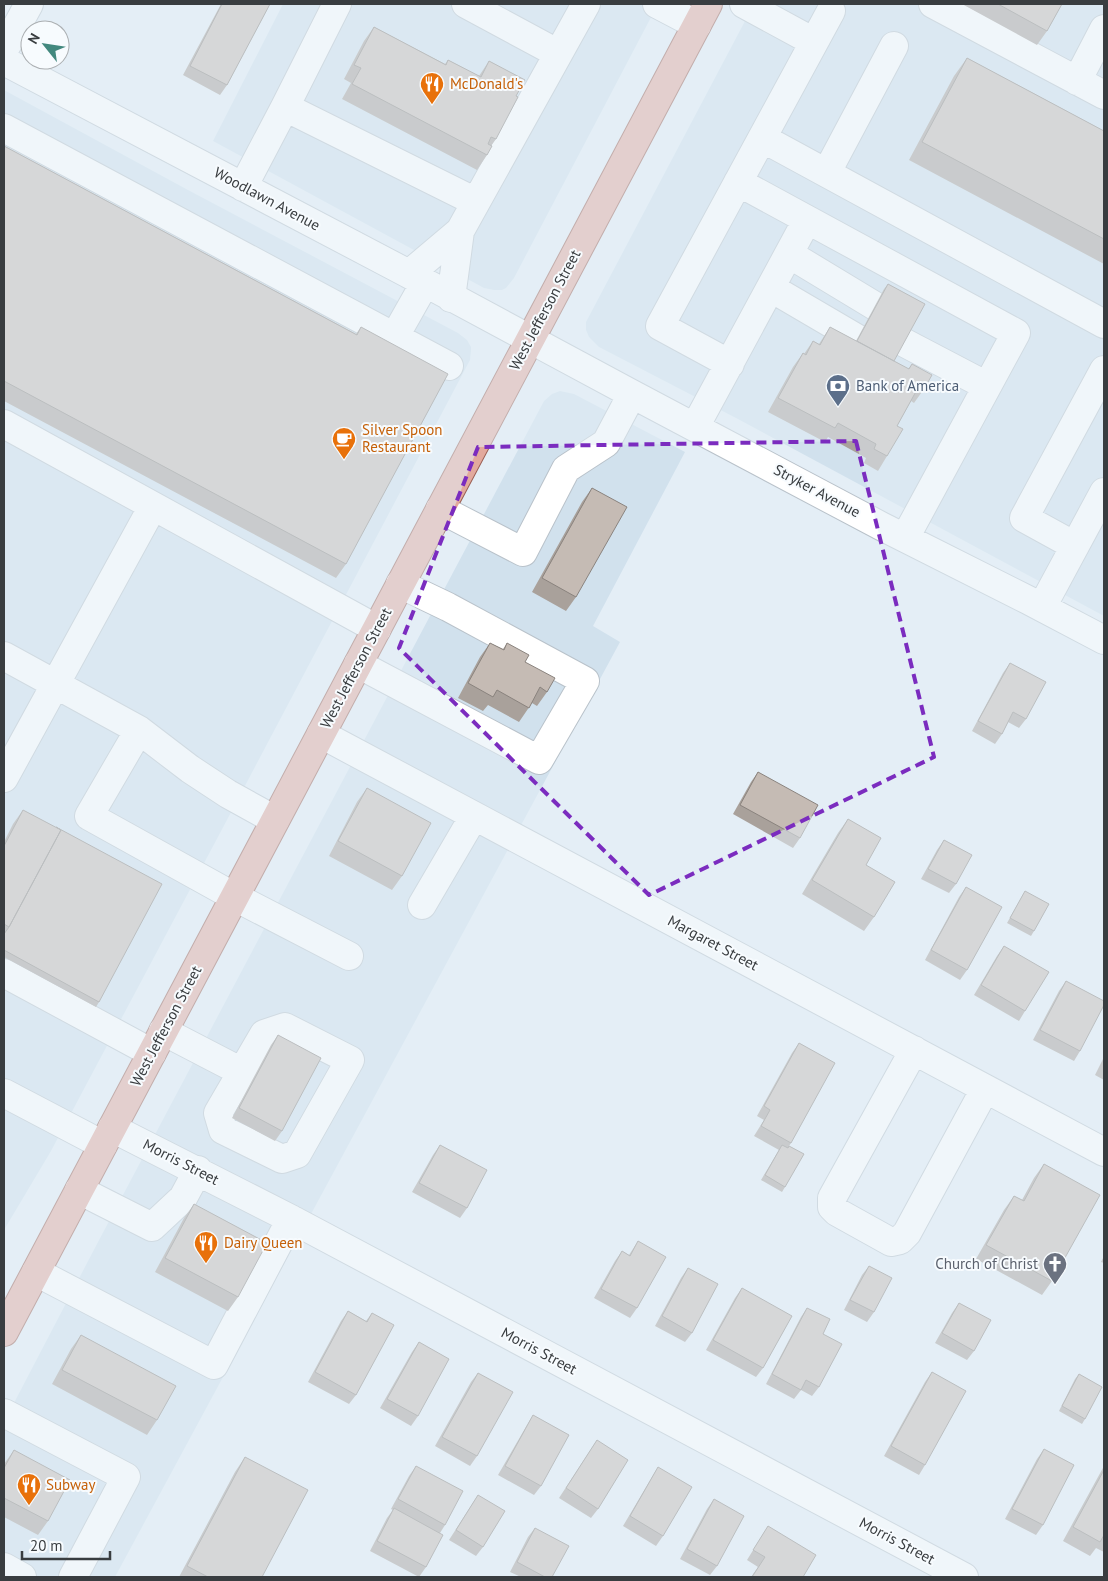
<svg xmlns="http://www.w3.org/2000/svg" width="1108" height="1581" font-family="'PT Sans',sans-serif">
	<rect width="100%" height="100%" fill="#e4eef6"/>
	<path fill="#d1e1ed" d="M 283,4 L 658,4 L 514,278 L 506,288 L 502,290 L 494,290 L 484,288 L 213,141 Z
		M 754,4 L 1104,4 L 1104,616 L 736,418 L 599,347 L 589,337 L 586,330 L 586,322 Z
		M 4,90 L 188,190 L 458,333 L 467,340 L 471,347 L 471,350 L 470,360 L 219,835 L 51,1151 L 4,1230 Z
		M 560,391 L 574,394 L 685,452 L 593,626 L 620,642 L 115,1577 L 4,1577 L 4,1422 L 98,1242 L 544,401 L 552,394 Z"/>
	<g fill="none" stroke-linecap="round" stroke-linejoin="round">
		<g stroke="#b9c2ca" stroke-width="30">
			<path id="minor" d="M 466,4 L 557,53
				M 657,4 L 697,25
				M 744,4 L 814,42
				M 933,4 L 1104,95
				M 4,50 L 29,4
				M 4,61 L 409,274 L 632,394 L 881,526 L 1028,600 L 1104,640
				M 1077,81 L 1104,29
				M 285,107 L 476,202
				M 4,128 L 449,366
				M 762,138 L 1104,324
				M 827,172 L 894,46
				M 738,182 L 1016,333 L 905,538
				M 243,187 L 285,107 L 337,4
				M 789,254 L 875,306
				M 409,274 L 460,231
				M 771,288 L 858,339
				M 451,298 L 460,231 L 586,4
				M 395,336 L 425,283
				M 903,342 L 987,386
				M 730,364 L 660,326 L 831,11
				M 4,424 L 377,629
				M 695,427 L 807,220
				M 440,509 L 523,552 L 566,469 L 606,443 L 632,394
				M 1075,546 L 1024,518 L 1104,370
				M 1042,607 L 1104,492
				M 4,656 L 139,730 L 190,769 L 228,794 L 275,820
				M 358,664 L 539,760 L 585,681 L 448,607 L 400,584
				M 139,730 L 89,816 L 235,897 L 349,956
				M 321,734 L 1104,1152
				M 4,778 L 153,506
				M 422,905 L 474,816
				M 4,973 L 152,1053
				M 285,1027 L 350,1060 L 297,1154 L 282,1159 L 223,1130 L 218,1113 L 264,1034 Z
				M 163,1031 L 242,1072
				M 914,1050 L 832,1198 L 832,1207 L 837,1212 L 891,1242 L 900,1240 L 907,1233 L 985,1089
				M 4,1093 L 103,1145
				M 112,1128 L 291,1219 L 964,1577
				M 79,1190 L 152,1227 L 183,1198 L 198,1170
				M 36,1272 L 214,1365 L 291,1219
				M 4,1413 L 126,1477 L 73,1577
				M 4,1567 L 22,1577"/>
		</g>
		<g stroke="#9a5e52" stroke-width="30">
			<path id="major" d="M 4,1332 L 708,4"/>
		</g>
		<use href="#minor" stroke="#fff" stroke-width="28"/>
		<use href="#major" stroke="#e2a99d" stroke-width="28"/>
	</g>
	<path fill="#a9a19b" d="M 221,4 L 270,4 L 227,85 L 220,95 L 183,75 Z
		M 962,4 L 1062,4 L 1047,31 L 1037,45 Z
		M 374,27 L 445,64 L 448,60 L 479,76 L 489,61 L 516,96 L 496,139 L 491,146 L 487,155 L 477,170 L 342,99 L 351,83 L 344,79 L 364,41 Z
		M 967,58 L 1104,131 L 1104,264 L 909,160 L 954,76 Z
		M 4,146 L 356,334 L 361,327 L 346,564 L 336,578 L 4,401 Z
		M 888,284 L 894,361 L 908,369 L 912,364 L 924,389 L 914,403 L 911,401 L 897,426 L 887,456 L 878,471 L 864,463 L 866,458 L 828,437 L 825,442 L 768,412 L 793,367 L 803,353 L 804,354 L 813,341 L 819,344 L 830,327 L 856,341 L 884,289 Z
		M 592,488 L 576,597 L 566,611 L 532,592 L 582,502 Z
		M 490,643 L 503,649 L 507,643 L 525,662 L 547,692 L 537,706 L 532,703 L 519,722 L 488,705 L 483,711 L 458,698 L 480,657 Z
		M 1010,663 L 1026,719 L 1019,728 L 1008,722 L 1002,734 L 995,744 L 972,731 L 1003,673 Z
		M 758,772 L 800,838 L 793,848 L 733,814 L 751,782 Z
		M 367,788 L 402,876 L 392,890 L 329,856 L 357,802 Z
		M 23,810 L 99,1002 L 96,1007 L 4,957 L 4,842 L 13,824 Z
		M 848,819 L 866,865 L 874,917 L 864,931 L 802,894 L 838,833 Z
		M 944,840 L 956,884 L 949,893 L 921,879 L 937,850 Z
		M 966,887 L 967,970 L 960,980 L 925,960 L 959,897 Z
		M 1025,891 L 1034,931 L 1031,936 L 1007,923 Z
		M 1004,946 L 1025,1011 L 1019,1021 L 974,995 L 997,956 Z
		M 1066,981 L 1080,1051 L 1074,1061 L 1033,1040 L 1059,991 Z
		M 278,1035 L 282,1131 L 275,1141 L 232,1118 L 271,1045 Z
		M 799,1043 L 791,1143 L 789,1146 L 785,1187 L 782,1192 L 761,1180 L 779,1150 L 754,1136 L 764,1120 L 757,1116 L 792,1053 Z
		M 1104,1057 L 1104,1080 L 1095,1075 Z
		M 440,1145 L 467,1208 L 460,1218 L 412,1192 L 433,1155 Z
		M 1044,1164 L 1052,1281 L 1042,1295 L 976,1259 L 1004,1210 L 1014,1196 L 1022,1200 L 1034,1178 Z
		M 194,1204 L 238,1297 L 228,1311 L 155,1272 L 184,1218 Z
		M 638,1241 L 637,1308 L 630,1318 L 594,1298 L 615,1261 L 622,1251 L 629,1255 Z
		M 1104,1256 L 1104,1263 L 1101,1262 Z
		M 869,1266 L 874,1312 L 867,1322 L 844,1310 L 862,1275 Z
		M 688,1268 L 692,1333 L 685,1342 L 655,1326 L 681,1278 Z
		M 742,1288 L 763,1368 L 756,1377 L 706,1350 L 735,1298 Z
		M 959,1303 L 974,1351 L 967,1360 L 935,1343 L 952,1313 Z
		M 807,1308 L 823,1334 L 819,1387 L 812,1396 L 801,1390 L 794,1399 L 766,1384 L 801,1317 Z
		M 348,1311 L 366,1321 L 372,1313 L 356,1395 L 349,1404 L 308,1382 L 341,1321 Z
		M 81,1335 L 157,1420 L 147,1435 L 52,1384 L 71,1349 Z
		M 419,1342 L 418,1416 L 411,1426 L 380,1408 L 412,1352 Z
		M 932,1372 L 925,1465 L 919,1475 L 884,1456 L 925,1382 Z
		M 478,1373 L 477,1456 L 470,1466 L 435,1446 L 471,1382 Z
		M 1079,1374 L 1085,1419 L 1082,1424 L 1059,1411 L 1075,1379 Z
		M 533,1415 L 541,1486 L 534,1495 L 498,1475 L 527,1425 Z
		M 597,1440 L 598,1509 L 591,1518 L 559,1498 Z
		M 1044,1449 L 1043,1525 L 1036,1535 L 1005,1519 L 1037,1459 Z
		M 14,1450 L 48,1521 L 38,1535 L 4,1517 L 4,1464 Z
		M 245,1457 L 262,1577 L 179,1577 L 235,1472 Z
		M 416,1466 L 445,1525 L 440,1533 L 426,1567 L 419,1577 L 370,1551 L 387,1518 L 393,1510 L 391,1509 L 409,1476 Z
		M 1104,1466 L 1104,1552 L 1096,1548 L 1090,1556 L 1063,1541 Z
		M 658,1467 L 663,1536 L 656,1546 L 623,1526 L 652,1477 Z
		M 478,1495 L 483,1547 L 476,1556 L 449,1540 Z
		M 714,1499 L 717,1566 L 710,1575 L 680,1559 L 707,1509 Z
		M 768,1526 L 803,1577 L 751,1577 L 758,1567 L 747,1560 Z
		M 535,1528 L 552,1577 L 521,1577 L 510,1572 L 528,1537 Z"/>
	<path fill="#c5bbb4" stroke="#8a837e" d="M 222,4 L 270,4 L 227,85 L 190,66 Z
		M 998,4 L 1062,4 L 1047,31 Z
		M 374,27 L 446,65 L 448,60 L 481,77 L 489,61 L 525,80 L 516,96 L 518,97 L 496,139 L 491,137 L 488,144 L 492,146 L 487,155 L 352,84 L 361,68 L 354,65 Z
		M 967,58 L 1104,131 L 1104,239 L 922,142 Z
		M 4,146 L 357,335 L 361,327 L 448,374 L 346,564 L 4,381 Z
		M 888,284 L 925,304 L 894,361 L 857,341 Z
		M 830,327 L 909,369 L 912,364 L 932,375 L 924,389 L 919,386 L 897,426 L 903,429 L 887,456 L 874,449 L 876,444 L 838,423 L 835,428 L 778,398 L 803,353 L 806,355 L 813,341 L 820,345 Z
		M 592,488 L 627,507 L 576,597 L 542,578 Z
		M 490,643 L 504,650 L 507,643 L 529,655 L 525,662 L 555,678 L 547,692 L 540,687 L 529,708 L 497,690 L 493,697 L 468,683 Z
		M 1010,663 L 1046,682 L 1026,719 L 1013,712 L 1002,734 L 978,721 Z
		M 758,772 L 818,805 L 800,838 L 740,805 Z
		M 367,788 L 431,823 L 402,876 L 338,841 Z
		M 23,810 L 61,830 L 9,927 L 4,924 L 4,846 Z
		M 848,819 L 881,838 L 866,865 L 895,882 L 874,917 L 812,880 Z
		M 56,827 L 162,884 L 99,1002 L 4,950 L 4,934 L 9,927 L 61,830 Z
		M 944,840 L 972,855 L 956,884 L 928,869 Z
		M 966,887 L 1002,907 L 967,970 L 931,950 Z
		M 1025,891 L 1049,904 L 1034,931 L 1010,918 Z
		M 1004,946 L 1049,972 L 1025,1011 L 981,985 Z
		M 1066,981 L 1104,1001 L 1104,1005 L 1080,1051 L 1040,1030 Z
		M 278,1035 L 321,1058 L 282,1131 L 239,1108 Z
		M 799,1043 L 835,1063 L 791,1143 L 761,1126 L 770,1110 L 764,1106 Z
		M 440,1145 L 487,1170 L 467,1208 L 419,1183 Z
		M 782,1145 L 788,1148 L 789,1146 L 804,1154 L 785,1187 L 765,1175 Z
		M 1044,1164 L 1100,1195 L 1052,1281 L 986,1245 L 1014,1196 L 1024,1201 Z
		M 194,1204 L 267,1243 L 238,1297 L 165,1258 Z
		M 638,1241 L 666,1257 L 637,1308 L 601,1289 L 622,1251 L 630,1256 Z
		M 869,1266 L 892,1278 L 874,1312 L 850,1300 Z
		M 688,1268 L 718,1284 L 692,1333 L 662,1316 Z
		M 742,1288 L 792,1316 L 763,1368 L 713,1340 Z
		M 959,1303 L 991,1320 L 974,1351 L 942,1333 Z
		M 807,1308 L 830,1319 L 823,1334 L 842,1344 L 819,1387 L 806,1380 L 801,1390 L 772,1374 Z
		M 348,1311 L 367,1322 L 372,1313 L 394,1325 L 356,1395 L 315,1372 Z
		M 81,1335 L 176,1386 L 157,1420 L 62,1370 Z
		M 419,1342 L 449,1359 L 418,1416 L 387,1399 Z
		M 932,1372 L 966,1391 L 925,1465 L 891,1446 Z
		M 478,1373 L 513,1392 L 477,1456 L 442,1437 Z
		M 1079,1374 L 1102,1387 L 1085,1419 L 1062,1406 Z
		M 533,1415 L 569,1435 L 541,1486 L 505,1466 Z
		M 597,1440 L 628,1460 L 598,1509 L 566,1488 Z
		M 1044,1449 L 1074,1465 L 1043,1525 L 1012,1509 Z
		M 14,1450 L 70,1480 L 48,1521 L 4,1498 L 4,1468 Z
		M 245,1457 L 308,1490 L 262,1577 L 208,1577 L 187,1566 Z
		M 416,1466 L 463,1491 L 445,1525 L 398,1499 Z
		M 658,1467 L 692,1487 L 663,1536 L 630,1516 Z
		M 1104,1470 L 1104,1535 L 1100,1542 L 1073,1527 Z
		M 478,1495 L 505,1511 L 483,1547 L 456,1530 Z
		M 714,1499 L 744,1516 L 717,1566 L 687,1549 Z
		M 394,1508 L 443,1535 L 426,1567 L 377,1541 Z
		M 768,1526 L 816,1555 L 803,1577 L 752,1577 L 765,1557 L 753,1550 Z
		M 535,1528 L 569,1546 L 552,1577 L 545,1577 L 517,1562 Z"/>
	<path d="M0 0H1108V1581H0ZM 856,441 L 934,757 L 649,895 L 399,648 L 478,447 Z" fill="#e4eef6" fill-opacity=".55" fill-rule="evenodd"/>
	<path fill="none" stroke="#7b2cbf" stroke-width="4" stroke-dasharray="10 6" stroke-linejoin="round" d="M 856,441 L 934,757 L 649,895 L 399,648 L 478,447 Z"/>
	<defs>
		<g id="restaurant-pin" transform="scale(1.25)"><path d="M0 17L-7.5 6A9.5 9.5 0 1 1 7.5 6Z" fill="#e8710a" stroke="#f7fbfe"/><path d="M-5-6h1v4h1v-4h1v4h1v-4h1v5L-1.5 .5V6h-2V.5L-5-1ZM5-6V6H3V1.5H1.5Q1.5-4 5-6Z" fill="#fff"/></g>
		<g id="bank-pin" transform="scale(1.25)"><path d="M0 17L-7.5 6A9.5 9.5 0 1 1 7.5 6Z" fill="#5c6f8a" stroke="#f7fbfe"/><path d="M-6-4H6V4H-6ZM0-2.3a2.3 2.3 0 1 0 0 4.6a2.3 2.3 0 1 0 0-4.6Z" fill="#fff"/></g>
		<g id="cafe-pin" transform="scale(1.25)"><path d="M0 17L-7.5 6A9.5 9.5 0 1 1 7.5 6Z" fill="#e8710a" stroke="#f7fbfe"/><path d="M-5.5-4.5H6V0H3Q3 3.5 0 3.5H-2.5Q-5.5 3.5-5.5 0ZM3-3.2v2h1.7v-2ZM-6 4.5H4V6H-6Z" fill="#fff"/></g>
		<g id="church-pin" transform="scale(1.25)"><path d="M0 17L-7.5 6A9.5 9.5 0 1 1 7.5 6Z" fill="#6b7280" stroke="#f7fbfe"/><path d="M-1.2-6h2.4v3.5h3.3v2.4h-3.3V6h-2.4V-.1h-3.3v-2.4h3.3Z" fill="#fff"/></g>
	</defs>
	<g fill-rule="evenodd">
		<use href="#restaurant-pin" x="432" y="84"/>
		<use href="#bank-pin" x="838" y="386"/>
		<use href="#cafe-pin" x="344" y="439"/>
		<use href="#restaurant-pin" x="206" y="1243"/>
		<use href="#church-pin" x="1055" y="1264"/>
		<use href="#restaurant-pin" x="29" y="1485"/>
	</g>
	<g text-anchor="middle" stroke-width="4" stroke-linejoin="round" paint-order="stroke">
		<g font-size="15" fill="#c56008" stroke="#f7fbfe" text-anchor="start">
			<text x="450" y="89">McDonald's</text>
			<text x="362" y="435">Silver Spoon<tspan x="362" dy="17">Restaurant</tspan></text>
			<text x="224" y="1248">Dairy Queen</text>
			<text x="46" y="1490">Subway</text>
		</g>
		<g font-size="15" fill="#393d40" stroke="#f7fbfe">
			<text transform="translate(267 199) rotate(28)" y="5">Woodlawn Avenue</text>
			<text transform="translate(545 310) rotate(-62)" y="5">West Jefferson Street</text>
			<text transform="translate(817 491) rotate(28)" y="5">Stryker Avenue</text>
			<text transform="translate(356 668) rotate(-62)" y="5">West Jefferson Street</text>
			<text transform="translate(713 943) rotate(28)" y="5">Margaret Street</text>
			<text transform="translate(166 1026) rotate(-62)" y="5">West Jefferson Street</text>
			<text transform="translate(181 1162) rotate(27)" y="5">Morris Street</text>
			<text transform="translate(539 1351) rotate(28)" y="5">Morris Street</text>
			<text transform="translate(897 1541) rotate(28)" y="5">Morris Street</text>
		</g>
		<g font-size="15" fill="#4e5e75" stroke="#f7fbfe" text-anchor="start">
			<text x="856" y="391">Bank of America</text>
		</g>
		<g font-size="15" fill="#5b616d" stroke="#f7fbfe" text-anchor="end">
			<text x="1038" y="1269">Church of Christ</text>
		</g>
	</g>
	<rect width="1108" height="1581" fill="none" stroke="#393d40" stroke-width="10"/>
	<g transform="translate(45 45) rotate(300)"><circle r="24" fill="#f7fbfe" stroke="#abafb2"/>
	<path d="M0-4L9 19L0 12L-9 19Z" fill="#42887e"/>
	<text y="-8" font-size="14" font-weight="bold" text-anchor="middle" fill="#393d40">N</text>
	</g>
	<path d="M22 1551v8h88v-8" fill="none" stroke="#393d40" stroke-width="2.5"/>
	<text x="30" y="1551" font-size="15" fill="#393d40" stroke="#f7fbfe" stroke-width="4" paint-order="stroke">20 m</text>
</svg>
